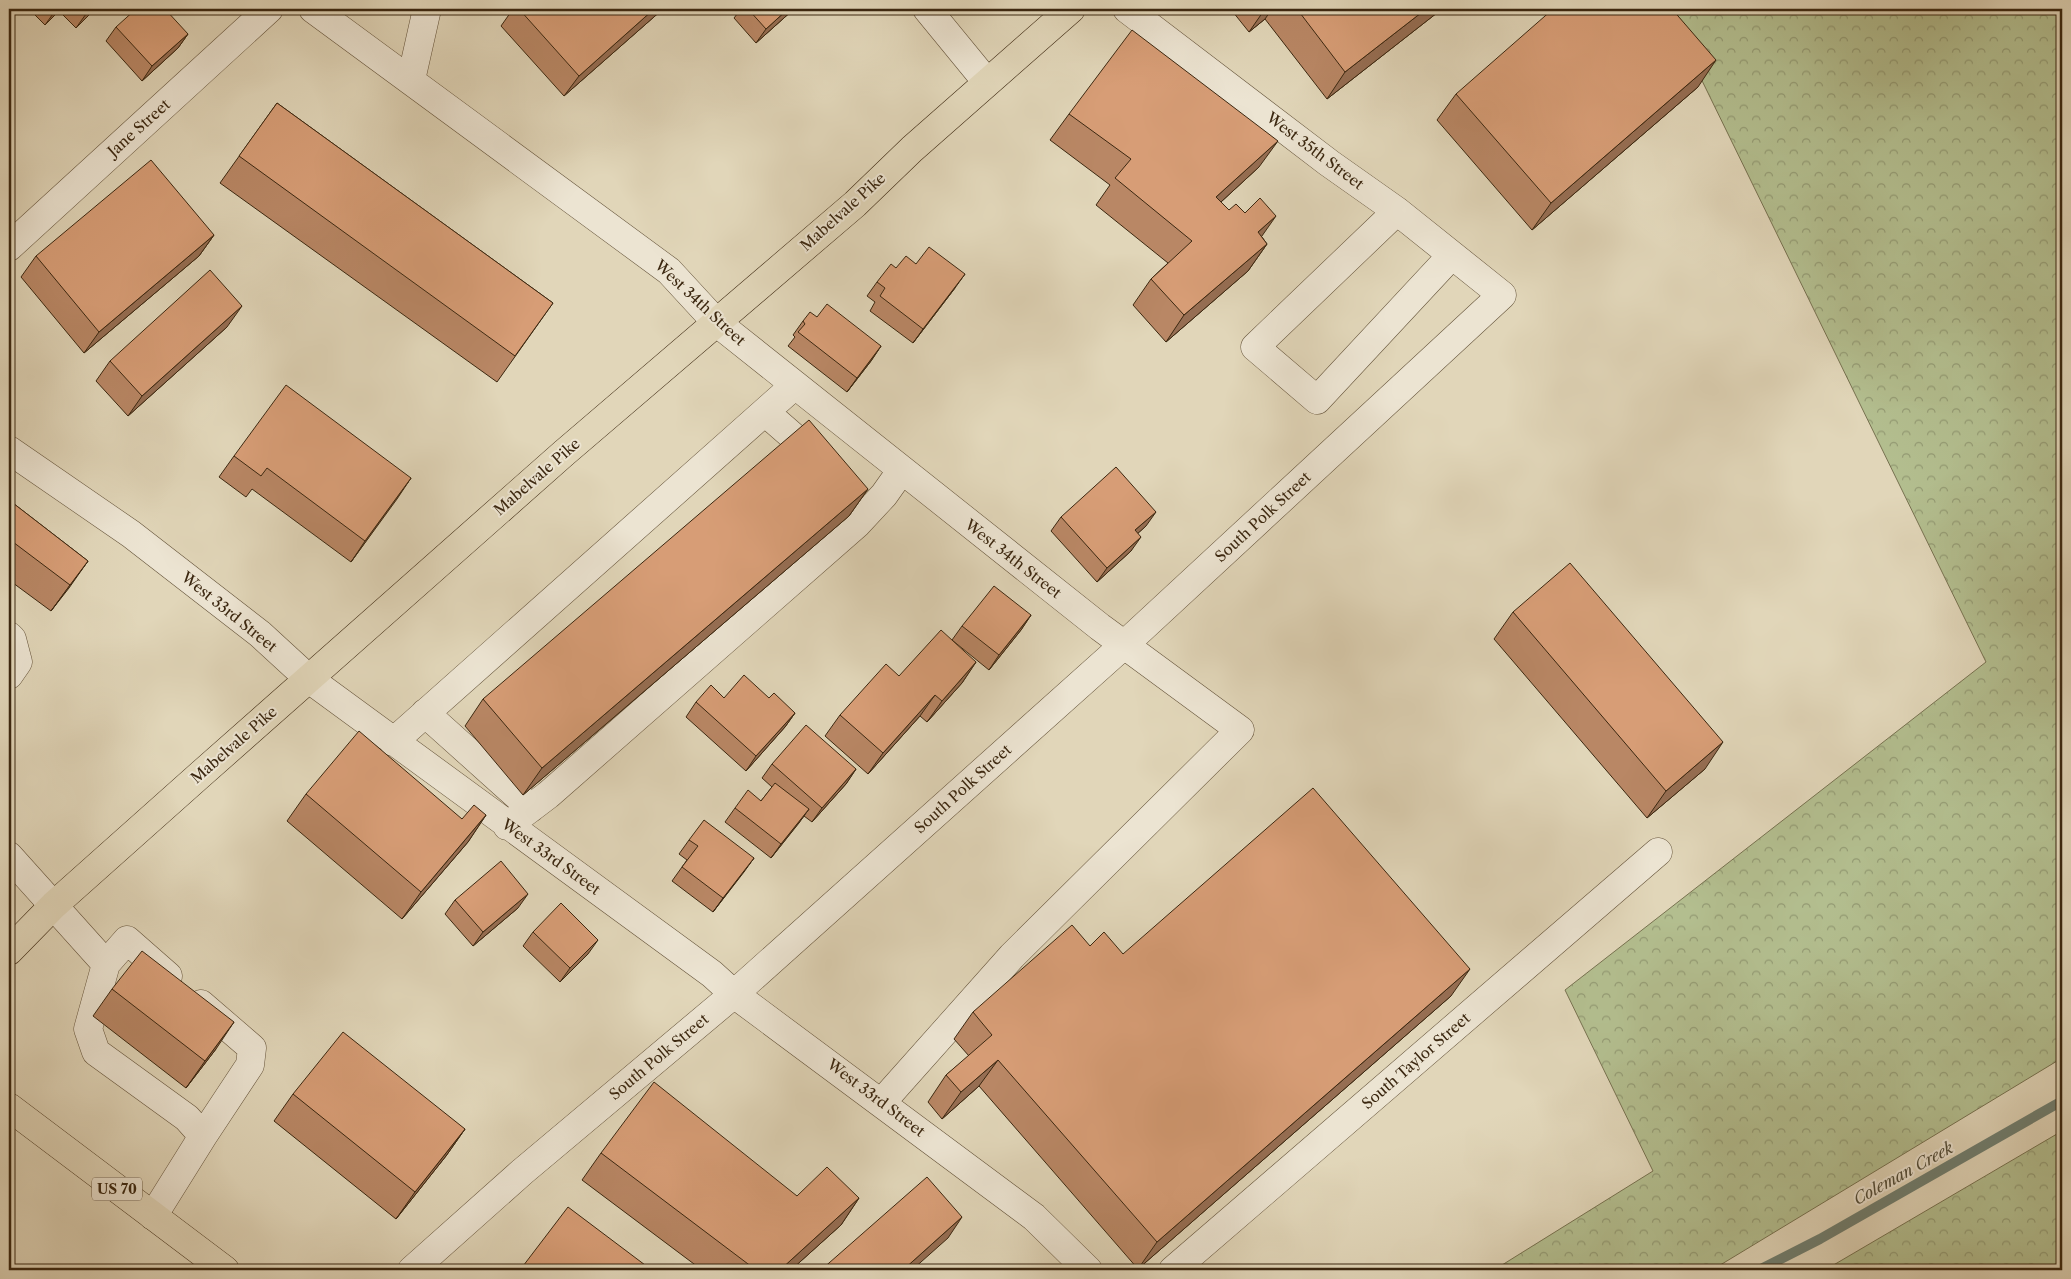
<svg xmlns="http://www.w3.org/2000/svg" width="2071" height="1279" font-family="'Libre Caslon Text',serif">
	<defs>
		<pattern id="forest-crowns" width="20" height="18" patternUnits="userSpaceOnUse" patternTransform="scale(1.25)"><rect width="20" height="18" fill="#b3be8f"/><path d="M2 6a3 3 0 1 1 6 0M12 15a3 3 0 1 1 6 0" fill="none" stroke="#939a73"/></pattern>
	</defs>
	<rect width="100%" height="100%" fill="#e1d6b9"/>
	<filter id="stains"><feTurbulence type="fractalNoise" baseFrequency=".004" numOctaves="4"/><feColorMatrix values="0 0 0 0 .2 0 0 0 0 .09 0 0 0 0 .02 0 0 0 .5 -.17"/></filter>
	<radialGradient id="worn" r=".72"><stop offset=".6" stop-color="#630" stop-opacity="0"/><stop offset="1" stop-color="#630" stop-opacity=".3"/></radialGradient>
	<path fill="url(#forest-crowns)" stroke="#777250" d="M 1667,9 L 2062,9 L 2062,1058 L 1712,1270 L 1494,1270 L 1653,1171 L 1565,990 L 1986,662 Z
		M 2062,1131 L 2062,1270 L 1825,1270 Z"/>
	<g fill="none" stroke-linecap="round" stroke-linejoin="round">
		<path stroke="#707f71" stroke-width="10" d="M 1759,1270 L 1820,1239 L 2062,1101"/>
		<g stroke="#64533a" stroke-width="29">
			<path id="minor" d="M 313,9 L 669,271 L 716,322 L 1100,627 L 1240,730 L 1012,956 L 882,1102
				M 927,9 L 986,81
				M 411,80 L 427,9
				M 1397,211 L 1255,347 L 1317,400 L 1452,255
				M 9,247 L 269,9
				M 765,412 L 820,460
				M 9,450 L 131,534 L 260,634 L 309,679 L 712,974 L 734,994 L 1034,1217 L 1088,1270
				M 9,636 L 12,639 L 18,662 L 9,675
				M 425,713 L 531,808
				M 393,742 L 795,385
				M 507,826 L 548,795 L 857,524 L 884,495 L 901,471
				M 9,856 L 106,964 L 88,1029 L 96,1052 L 187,1118 L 203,1136 L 153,1216
				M 106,964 L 127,940 L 168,976
				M 201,1004 L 252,1048 L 250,1065 L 203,1136
				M 412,1270 L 522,1172 L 734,994 L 1125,644 L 1502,295 L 1397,211 L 1329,163 L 1127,9
				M 1173,1270 L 1658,852"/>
		</g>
		<g stroke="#3b2710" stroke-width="29">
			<path id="major" d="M 9,951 L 54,905 L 201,774 L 564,453 L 855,204 L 912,149 L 1071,9
				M 9,1107 L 225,1270"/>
		</g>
		<use href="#minor" stroke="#ece4d2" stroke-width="28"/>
		<use href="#major" stroke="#e1d6b9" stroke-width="28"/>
	</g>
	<path fill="#b98765" stroke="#3b2710" d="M 29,9 L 95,9 L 76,28 L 59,11 L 45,25 Z
		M 513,9 L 663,9 L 564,96 L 501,26 Z
		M 741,9 L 794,9 L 756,43 L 734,18 Z
		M 1235,9 L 1442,9 L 1327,99 L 1265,19 L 1249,32 L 1233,12 Z
		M 116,27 L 188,34 L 178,48 L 142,81 L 106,41 Z
		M 1698,87 L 1532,230 L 1437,120 L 1456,94 Z
		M 277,103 L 553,303 L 497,382 L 220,183 Z
		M 1069,114 L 1259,167 L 1221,202 L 1229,210 L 1262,237 L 1267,244 L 1248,271 L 1166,342 L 1133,305 L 1151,279 L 1168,263 L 1096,205 L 1110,185 L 1050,140 Z
		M 214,235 L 199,256 L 84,353 L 21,277 L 36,256 Z
		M 916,264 L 955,288 L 913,343 L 870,311 L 875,302 L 867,296 L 877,282 L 896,268 Z
		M 817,317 L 881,346 L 871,361 L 847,392 L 788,346 L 795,337 L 793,335 L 803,321 Z
		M 227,327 L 128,416 L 96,381 L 110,361 Z
		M 234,456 L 411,478 L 351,562 L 252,489 L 246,497 L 219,477 Z
		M 868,489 L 849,516 L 523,795 L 465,726 L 483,699 Z
		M 9,500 L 88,561 L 51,611 L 9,580 Z
		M 1061,517 L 1146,526 L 1138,533 L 1131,551 L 1097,582 L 1051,531 Z
		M 1513,612 L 1705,769 L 1647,818 L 1494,639 Z
		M 1031,615 L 1021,630 L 989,670 L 952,640 L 962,626 Z
		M 976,662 L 962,683 L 927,722 L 920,716 L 868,774 L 825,736 L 840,715 L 899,676 Z
		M 724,698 L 769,698 L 795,713 L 785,727 L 746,771 L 686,717 L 696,702 Z
		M 772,764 L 856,769 L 846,784 L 812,822 L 804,816 L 771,858 L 725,822 L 735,808 L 761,801 L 772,787 L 762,778 Z
		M 306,794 L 462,819 L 486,815 L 468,842 L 402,919 L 287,821 Z
		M 689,840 L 754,858 L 713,912 L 672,881 L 687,860 L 679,854 Z
		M 455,900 L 518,908 L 473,946 L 445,914 Z
		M 533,932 L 588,954 L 560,982 L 523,946 Z
		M 1090,946 L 1123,954 L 1451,996 L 1138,1269 L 979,1086 L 942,1119 L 928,1102 L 946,1075 L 969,1056 L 954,1039 L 973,1012 Z
		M 112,989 L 216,1049 L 186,1088 L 93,1016 Z
		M 293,1094 L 465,1129 L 446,1156 L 396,1219 L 274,1121 Z
		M 601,1153 L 797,1196 L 859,1198 L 841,1225 L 791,1270 L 702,1270 L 582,1180 Z"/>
	<path fill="#966e53" stroke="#3b2710" d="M 57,9 L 61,9 L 45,25 L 55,11 Z
		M 91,9 L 95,9 L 76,28 L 86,14 Z
		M 654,9 L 663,9 L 564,96 L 579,76 Z
		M 788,9 L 794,9 L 756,43 L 766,29 Z
		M 1265,9 L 1272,9 L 1265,19 L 1249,32 Z
		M 1426,9 L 1442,9 L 1327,99 L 1345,72 Z
		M 188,34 L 178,48 L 142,81 L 152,66 Z
		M 1716,60 L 1698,87 L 1532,230 L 1551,203 Z
		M 1278,141 L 1259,167 L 1197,224 L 1216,197 Z
		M 1276,216 L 1257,243 L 1258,232 Z
		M 214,235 L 199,256 L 84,353 L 99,332 Z
		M 1267,244 L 1248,271 L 1166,342 L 1184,315 Z
		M 965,274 L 955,288 L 913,343 L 923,329 Z
		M 242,306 L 227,327 L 128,416 L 142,396 Z
		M 881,346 L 871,361 L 847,392 L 857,378 Z
		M 411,478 L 397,499 L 351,562 L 365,541 Z
		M 868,489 L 849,516 L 523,795 L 542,768 Z
		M 1156,512 L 1146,526 L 1125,545 L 1135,530 Z
		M 1141,537 L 1131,551 L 1097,582 L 1107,568 Z
		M 88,561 L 69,588 L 51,611 L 70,585 Z
		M 1031,615 L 1021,630 L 989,670 L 999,655 Z
		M 976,662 L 962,683 L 927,722 L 942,701 Z
		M 935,695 L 920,716 L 868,774 L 883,753 Z
		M 795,713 L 785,727 L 746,771 L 756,756 Z
		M 1723,742 L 1705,769 L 1647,818 L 1666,791 Z
		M 856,769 L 846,784 L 812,822 L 822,808 Z
		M 809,809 L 799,823 L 771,858 L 781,844 Z
		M 486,815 L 468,842 L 402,919 L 421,892 Z
		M 754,858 L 744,872 L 713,912 L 723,898 Z
		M 528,894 L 518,908 L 473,946 L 483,932 Z
		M 598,940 L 588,954 L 560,982 L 570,968 Z
		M 1470,969 L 1451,996 L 1138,1269 L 1157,1242 Z
		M 234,1022 L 216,1049 L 186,1088 L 205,1061 Z
		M 998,1060 L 979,1086 L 942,1119 L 961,1092 Z
		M 465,1129 L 446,1156 L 396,1219 L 415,1192 Z
		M 859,1198 L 841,1225 L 791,1270 L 780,1270 Z
		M 962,1217 L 948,1238 L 912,1270 L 903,1270 Z"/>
	<path fill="#d79d76" stroke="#3b2710" d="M 81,9 L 91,9 L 86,14 Z
		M 136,9 L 165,9 L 188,34 L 152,66 L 116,27 Z
		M 519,9 L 654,9 L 579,76 Z
		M 748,9 L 788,9 L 766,29 Z
		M 1297,9 L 1426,9 L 1345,72 Z
		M 1553,9 L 1672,9 L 1716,60 L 1551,203 L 1456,94 Z
		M 1132,30 L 1278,141 L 1216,197 L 1229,210 L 1236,204 L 1245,213 L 1260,198 L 1276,216 L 1258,232 L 1267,244 L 1184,315 L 1151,279 L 1192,241 L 1115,178 L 1131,159 L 1069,114 Z
		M 277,103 L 553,303 L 515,356 L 239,156 Z
		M 151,160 L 214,235 L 99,332 L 36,256 Z
		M 929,247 L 965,274 L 923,329 L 880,296 L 885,288 L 877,282 L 891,264 L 896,268 L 906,256 L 916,264 Z
		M 210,270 L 242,306 L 142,396 L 110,361 Z
		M 827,304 L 881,346 L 857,378 L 798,332 L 805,324 L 803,321 L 810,312 L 817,317 Z
		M 286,385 L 411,478 L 365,541 L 267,468 L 261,476 L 234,456 Z
		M 809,420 L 868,489 L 542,768 L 483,699 Z
		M 1116,467 L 1156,512 L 1135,530 L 1141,537 L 1107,568 L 1061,517 Z
		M 9,500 L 88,561 L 70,585 L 9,539 Z
		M 1570,563 L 1723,742 L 1666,791 L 1513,612 Z
		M 994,586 L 1031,615 L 999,655 L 962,626 Z
		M 941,630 L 976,662 L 942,701 L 935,695 L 883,753 L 840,715 L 886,664 L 899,676 Z
		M 744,675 L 769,698 L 774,693 L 795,713 L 756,756 L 696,702 L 711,685 L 724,698 Z
		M 806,725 L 856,769 L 822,808 L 772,764 Z
		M 359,731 L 462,819 L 474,805 L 486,815 L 421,892 L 306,794 Z
		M 775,783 L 809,809 L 781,844 L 735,808 L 748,790 L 761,801 Z
		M 1313,788 L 1470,969 L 1157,1242 L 998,1060 L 961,1092 L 946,1075 L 992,1035 L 973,1012 L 1072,925 L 1090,946 L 1104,932 L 1123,954 Z
		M 704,820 L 754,858 L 723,898 L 682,867 L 698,846 L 689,840 Z
		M 501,861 L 528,894 L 483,932 L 455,900 Z
		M 561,903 L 598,940 L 570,968 L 533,932 Z
		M 142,951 L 234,1022 L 205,1061 L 112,989 Z
		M 343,1032 L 465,1129 L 415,1192 L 293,1094 Z
		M 654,1082 L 797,1196 L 827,1167 L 859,1198 L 780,1270 L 756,1270 L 601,1153 Z
		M 927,1177 L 962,1217 L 903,1270 L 821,1270 Z
		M 568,1207 L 649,1268 L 648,1270 L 520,1270 Z"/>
	<g text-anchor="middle" stroke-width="4" stroke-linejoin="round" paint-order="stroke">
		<rect fill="#ece4d2" stroke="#70604a" stroke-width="1" x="92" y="1177.5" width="50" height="23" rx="4"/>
		<g font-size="14" font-weight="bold" fill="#3b2710">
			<text x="117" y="1194">US 70</text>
		</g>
		<g font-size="15" fill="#3b2710" stroke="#ece4d2">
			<text transform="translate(139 128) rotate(-42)" y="5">Jane Street</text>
			<text transform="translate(1315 151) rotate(37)" y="5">West 35th Street</text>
			<text transform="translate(843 212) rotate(-42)" y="5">Mabelvale Pike</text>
			<text transform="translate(700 303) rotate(43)" y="5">West 34th Street</text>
			<text transform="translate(537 477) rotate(-41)" y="5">Mabelvale Pike</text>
			<text transform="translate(1263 517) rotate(-43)" y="5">South Polk Street</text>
			<text transform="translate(1013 559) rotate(38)" y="5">West 34th Street</text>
			<text transform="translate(229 612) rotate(39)" y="5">West 33rd Street</text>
			<text transform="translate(234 745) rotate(-41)" y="5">Mabelvale Pike</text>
			<text transform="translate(963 789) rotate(-42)" y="5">South Polk Street</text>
			<text transform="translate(551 857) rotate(36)" y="5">West 33rd Street</text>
			<text transform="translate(659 1057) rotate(-40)" y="5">South Polk Street</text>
			<text transform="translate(1416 1061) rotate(-41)" y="5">South Taylor Street</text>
			<text transform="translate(876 1098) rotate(37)" y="5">West 33rd Street</text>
		</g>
		<g font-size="16" font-style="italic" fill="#514c38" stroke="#ece4d2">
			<text transform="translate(1903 1173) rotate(-29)" y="6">Coleman Creek</text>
		</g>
	</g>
	<rect width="2071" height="1279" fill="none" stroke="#e1d6b9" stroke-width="30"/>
	<rect x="10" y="10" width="2051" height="1259" fill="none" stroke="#3b2710" stroke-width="2.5"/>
	<rect x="15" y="15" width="2041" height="1249" fill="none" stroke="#3b2710"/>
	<rect width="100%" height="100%" filter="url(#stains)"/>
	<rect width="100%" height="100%" fill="url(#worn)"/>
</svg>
